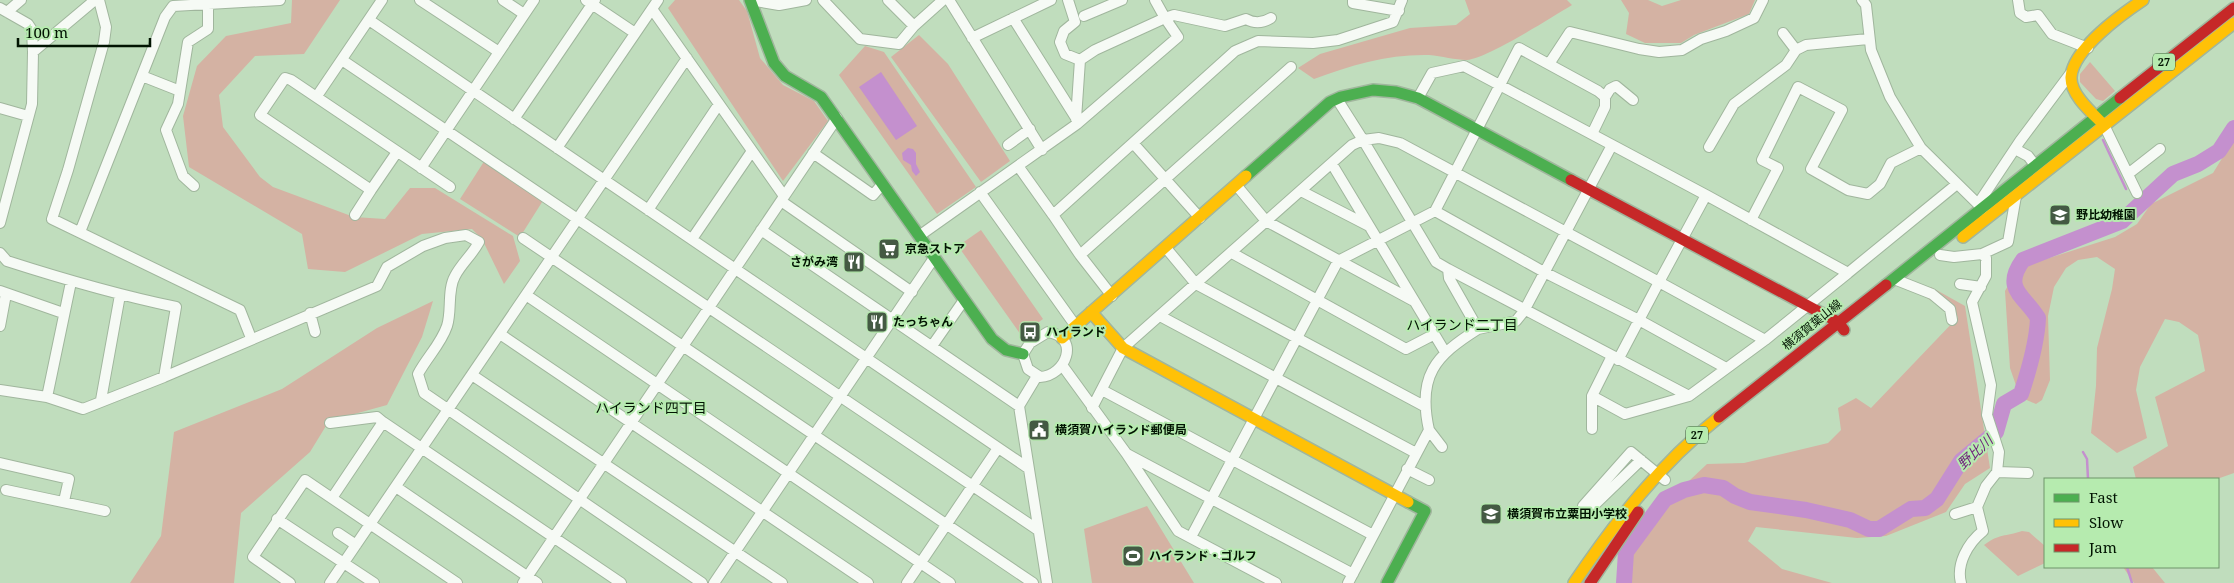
<svg xmlns="http://www.w3.org/2000/svg" width="2234" height="583" font-family="'Noto Serif','Noto Sans JP',serif">
	<rect width="100%" height="100%" fill="#c0ddbd"/>
	<path fill="#d4b2a3" d="M 292,0 L 340,0 L 304,54 L 255,56 L 219,95 L 223,127 L 260,177 L 273,187 L 354,217 L 385,219 L 410,188 L 435,188 L 513,236 L 520,261 L 504,284 L 482,239 L 472,229 L 422,234 L 345,272 L 308,269 L 302,234 L 189,167 L 183,116 L 197,66 L 226,36 L 291,23 Z
		M 675,0 L 739,0 L 747,11 L 760,58 L 783,85 L 814,101 L 828,121 L 783,181 L 668,8 Z
		M 1465,0 L 1567,0 L 1572,5 C 1552,17 1488,58 1467,60 C 1455,60 1442,56 1429,55 C 1389,54 1351,65 1314,79 L 1298,68 L 1320,54 L 1410,28 L 1456,25 L 1470,14 Z
		M 1621,0 L 1648,0 L 1662,6 L 1681,0 L 1755,0 L 1749,14 L 1694,35 L 1681,43 L 1645,43 L 1626,34 L 1629,13 Z
		M 919,35 L 948,64 L 1010,161 L 981,182 L 891,57 Z
		M 865,46 L 884,52 L 976,187 L 937,214 L 839,75 Z
		M 2090,62 L 2115,91 L 2103,101 L 2096,99 L 2080,82 L 2080,74 Z
		M 2234,139 L 2234,473 L 2217,479 L 2136,479 L 2133,467 L 2168,446 L 2155,397 L 2205,371 L 2198,335 L 2179,322 L 2165,319 L 2140,367 L 2136,390 L 2147,438 L 2117,453 L 2091,433 L 2096,386 L 2097,348 L 2112,289 L 2115,269 L 2097,257 L 2078,260 L 2066,268 L 2054,287 L 2048,316 L 2050,380 L 2042,400 L 2036,404 L 2020,397 L 2010,368 L 2005,291 L 2018,268 L 2115,237 L 2137,224 L 2151,204 L 2213,173 Z
		M 485,160 L 544,199 L 520,237 L 460,199 Z
		M 981,230 L 1043,319 L 1021,335 L 958,246 Z
		M 1931,287 L 1965,306 L 1990,468 L 1965,484 L 1946,512 L 1886,536 L 1857,538 L 1756,527 L 1748,541 L 1782,569 L 1832,583 L 1626,583 L 1635,532 L 1707,464 L 1744,463 L 1828,443 L 1841,430 L 1838,408 L 1856,398 L 1871,408 L 1958,317 L 1925,297 Z
		M 433,301 L 422,337 L 387,405 L 329,421 L 310,452 L 241,513 L 234,583 L 130,583 L 161,536 L 174,432 L 282,389 L 377,328 Z
		M 1147,506 L 1194,583 L 1092,583 L 1084,529 Z
		M 2022,531 L 2029,532 L 2045,546 L 2045,563 L 2018,576 L 1984,545 C 2000,533 2005,537 2022,531 Z
		M 2123,567 L 2152,567 L 2165,583 L 2134,583 Z"/>
	<path fill="#c490ce" d="M 881,72 L 917,126 L 896,140 L 859,87 Z
		M 908,148 L 913,149 L 916,153 L 916,164 L 920,172 L 916,176 L 912,171 L 911,165 L 903,160 L 902,153 Z"/>
	<g fill="none" stroke-linecap="round" stroke-linejoin="round">
		<path stroke="#c490ce" stroke-width="2.5" d="M 2103,140 L 2126,189
			M 2083,452 L 2087,459 L 2088,479
			M 2127,567 L 2132,583"/>
		<path stroke="#c490ce" stroke-width="16" d="M 1624,583 L 1626,552 L 1665,499 L 1684,490 L 1704,485 L 1723,488 L 1735,496 L 1750,502 L 1806,510 L 1850,520 L 1869,529 L 1879,529 L 1911,509 L 1925,508 L 1937,499 L 1961,461 L 1996,432 L 2004,404 L 2021,394 C 2029,370 2037,343 2038,318 C 2024,295 2002,289 2023,260 L 2122,221 L 2173,174 L 2198,164 L 2219,151 L 2234,128"/>
		<g stroke="#a0b69d" stroke-width="12">
			<path id="street" d="M 99,0 L 106,27 L 104,42 L 68,170 L 52,219 L 240,310 L 251,338
				M 420,0 L 499,52
				M 503,0 L 524,14
				M 586,0 L 635,33
				M 750,0 L 779,5 L 806,0
				M 823,0 L 860,39 L 899,44 L 914,26 L 943,0
				M 888,0 L 914,26
				M 949,0 L 1042,150
				M 1068,0 L 1075,22 L 1064,31 L 1060,42 L 1065,54 L 1080,60 L 1076,119
				M 1155,0 L 1165,18 L 1174,15 L 1225,26 L 1246,19 C 1255,24 1263,23 1271,18
				M 1353,0 L 1353,3 L 1399,11
				M 1862,0 L 1866,5 L 1871,50 L 1890,97 L 1921,148 L 1985,211
				M 2018,0 L 2020,13 L 2026,17 L 2038,15 L 2052,34 L 2088,48
				M 0,8 L 28,24 L 32,30 L 33,52 L 32,104 L 0,223
				M 652,9 L 784,196
				M 7,12 L 21,0
				M 1084,16 L 1122,0
				M 1013,18 L 1076,118
				M 369,20 L 1028,468
				M 1783,33 L 1796,50
				M 972,38 L 1051,0
				M 33,52 L 95,0
				M 342,60 L 1038,530
				M 1549,64 L 1570,32 L 1639,49 L 1659,52 L 1682,50 L 1701,39 L 1726,31 L 1754,18 L 1763,0
				M 142,76 L 180,91
				M 317,96 L 382,0
				M 1605,97 L 1610,89 L 1616,86 L 1633,100
				M 1418,98 L 1432,73 L 1464,66 L 1706,195
				M 0,108 L 28,116
				M 514,119 L 595,0
				M 2104,125 L 2137,193
				M 1133,143 L 1200,218
				M 1008,145 L 1030,129
				M 1709,147 L 1734,104 L 1786,65 L 1796,50 L 1806,45 L 1868,39
				M 557,148 L 658,0
				M 2015,149 L 2028,156 L 2035,165
				M 397,152 L 371,190 L 260,115 L 285,78 L 291,80 L 450,187
				M 813,153 L 873,195 L 879,188
				M 1332,164 L 1445,352
				M 1018,166 L 1053,215
				M 421,168 L 534,0
				M 2128,174 L 2160,149
				M 194,186 L 183,176 L 166,130 L 178,104 L 188,42 L 208,29 L 208,4
				M 1237,186 L 1266,221 L 1412,300
				M 1301,191 L 1369,226
				M 980,192 L 1075,325
				M 781,201 L 912,292
				M 1978,204 L 2020,141 L 2070,74
				M 648,210 L 719,104
				M 1435,211 L 1544,272 L 1639,320 L 1726,368
				M 355,215 L 371,190
				M 1751,220 L 1778,168 L 1762,160 L 1798,87 L 1842,110 L 1811,169 L 1848,190 L 1868,194 L 1880,184 L 1891,163 L 1921,148
				M 761,230 L 1019,406
				M 80,232 L 165,17 L 173,6 L 280,0
				M 919,236 L 1077,124 L 1178,37 L 1165,18 L 1095,50 L 1080,60
				M 523,238 L 1033,583
				M 692,239 L 752,151
				M 1166,248 L 1196,284 L 1424,406
				M 0,253 L 7,261 C 63,279 118,295 176,307 L 164,377
				M 1232,253 L 1406,349 L 1433,335
				M 1982,254 L 2008,242 L 2016,196
				M 1080,255 L 1291,67
				M 1940,255 L 1954,257 L 1982,254 L 1986,258 L 1986,276 L 1972,302 L 1991,385 L 1987,415 L 1999,452 L 1997,472 L 1986,486 L 1977,507 L 1983,531 C 1968,543 1956,564 1961,583
				M 1448,269 L 1689,396
				M 1894,279 L 1932,294 L 1950,309 L 1952,320
				M 1960,284 L 1981,287
				M 0,291 L 63,313
				M 526,295 L 950,583
				M 1112,296 L 1080,255 L 1053,215 L 1235,51 L 1258,41 L 1313,43 L 1338,40 L 1393,22 L 1402,0
				M 310,313 L 315,332
				M 1160,316 L 1416,453
				M 0,326 L 6,294
				M 1478,329 L 1516,321 L 1524,311 L 1612,145
				M 1048,332 C 1081,337 1066,376 1040,377 L 1028,369 L 1023,354 L 1030,343 Z
				M 500,334 L 868,583
				M 1765,340 L 1848,273
				M 932,346 L 964,300
				M 1612,356 L 1592,396 L 1625,414 L 1689,396 L 1765,340 L 1659,282 L 1618,360
				M 1062,365 L 1126,453 L 1178,531 L 1276,583
				M 472,375 L 782,583
				M 1037,376 L 1019,406 L 1047,583
				M 0,390 L 47,397 L 83,409 L 164,377 L 377,286 L 387,267 L 423,246 L 445,238 L 466,235 L 479,242 C 472,255 461,264 455,276 C 447,290 452,311 447,326 C 441,344 427,357 418,374 L 424,393 L 702,583
				M 1102,390 L 1373,535
				M 47,397 L 71,282
				M 101,400 L 120,295
				M 1092,408 L 1123,348 L 1352,145 L 1363,140 L 1337,99
				M 330,423 L 377,417 L 383,422
				M 1592,429 L 1592,396
				M 1429,430 L 1442,447
				M 1127,454 L 1353,574
				M 0,463 L 69,479 L 64,501
				M 1407,469 L 1429,480
				M 1997,472 L 2028,473
				M 396,487 L 537,583
				M 6,490 L 105,511
				M 332,498 L 383,422 L 621,583
				M 1583,506 L 1631,452 L 1665,480
				M 1587,512 L 1641,460
				M 1955,514 L 1977,507
				M 277,519 L 374,583
				M 338,533 L 356,545
				M 1191,537 L 1338,261 L 1435,211 L 1519,48 L 1598,91 L 1605,97 L 1605,107 L 1592,134
				M 290,583 L 253,557 L 305,480 L 457,583
				M 330,583 L 687,58
				M 523,583 L 837,118
				M 714,583 L 934,258
				M 907,583 L 998,448
				M 1348,583 L 1429,430 C 1417,376 1435,356 1478,329 L 1449,278 L 1448,269 L 1436,262 L 1363,140 L 1379,138 L 1400,143 L 1659,282 L 1706,195 L 1848,273 L 1957,184"/>
		</g>
		<g stroke="#a0b69d" stroke-width="14">
			<path id="fast" d="M 750,0 L 774,63 L 785,76 L 821,97 L 992,339 L 1006,350 L 1023,354
				M 1246,176 L 1330,102 L 1341,97 L 1373,90 L 1396,92 L 1418,98 L 1571,180
				M 1886,285 L 2120,98
				M 1387,583 L 1425,511 L 1408,502"/>
		</g>
		<g stroke="#a0b69d" stroke-width="14">
			<path id="slow" d="M 2103,124 C 2092,113 2070,94 2071,77 C 2073,49 2122,14 2143,0
				M 1963,237 L 2234,23
				M 1091,312 L 1123,348 L 1408,502
				M 1062,338 L 1246,176
				M 1574,583 C 1616,521 1660,464 1719,417"/>
		</g>
		<g stroke="#a0b69d" stroke-width="14">
			<path id="jam" d="M 2120,98 L 2234,8
				M 1571,180 L 1838,322 L 1844,330
				M 1719,417 L 1886,285
				M 1590,583 L 1638,512"/>
		</g>
		<use href="#street" stroke="#f6faf5" stroke-width="10"/>
		<use href="#fast" stroke="#4caf50" stroke-width="11"/>
		<use href="#slow" stroke="#ffc107" stroke-width="11"/>
		<use href="#jam" stroke="#c62828" stroke-width="11"/>
	</g>
	<defs>
		<g id="school-square" transform="scale(1.125)"><rect x="-9" y="-9" width="18" height="18" rx="4" fill="#445a43" stroke="#b6ebaf"/><path d="M0-5L7-2L0 1L-7-2ZM-4 1L0 2.5L4 1V4Q0 6-4 4Z" fill="#fff"/></g>
		<g id="supermarket-square" transform="scale(1.125)"><rect x="-9" y="-9" width="18" height="18" rx="4" fill="#445a43" stroke="#b6ebaf"/><path d="M-6-5.5h2.5l.6 2H6L4.5 2H-2.5L-4.4-4H-6ZM-1.5 3.2a1.3 1.3 0 1 0 .1 0ZM3 3.2a1.3 1.3 0 1 0 .1 0Z" fill="#fff"/></g>
		<g id="restaurant-square" transform="scale(1.125)"><rect x="-9" y="-9" width="18" height="18" rx="4" fill="#445a43" stroke="#b6ebaf"/><path d="M-5-6h1v4h1v-4h1v4h1v-4h1v5L-1.5 .5V6h-2V.5L-5-1ZM5-6V6H3V1.5H1.5Q1.5-4 5-6Z" fill="#fff"/></g>
		<g id="bus-square" transform="scale(1.125)"><rect x="-9" y="-9" width="18" height="18" rx="4" fill="#445a43" stroke="#b6ebaf"/><path d="M-5-6H5V4H4V6H2V4H-2V6H-4V4H-5ZM-3.5-4V0h7V-4ZM-3.5 1.2v1.5H-2V1.2ZM2 1.2v1.5H3.5V1.2Z" fill="#fff"/></g>
		<g id="civic-square" transform="scale(1.125)"><rect x="-9" y="-9" width="18" height="18" rx="4" fill="#445a43" stroke="#b6ebaf"/><path d="M-.6-6.5H3V-4.5H.6V-3L4-1V1h2V6H-6V1h2V-1L-.6-3ZM-1.2 2.5V6h2.4V2.5Z" fill="#fff"/></g>
		<g id="stadium-square" transform="scale(1.125)"><rect x="-9" y="-9" width="18" height="18" rx="4" fill="#445a43" stroke="#b6ebaf"/><path d="M0-5a6.5 5 0 1 0 0 10a6.5 5 0 1 0 0-10ZM-3.5-1.8h7v3.6h-7Z" fill="#fff"/></g>
	</defs>
	<g fill-rule="evenodd">
		<use href="#school-square" x="2060" y="215"/>
		<use href="#supermarket-square" x="889" y="249"/>
		<use href="#restaurant-square" x="854" y="262"/>
		<use href="#restaurant-square" x="877" y="322"/>
		<use href="#bus-square" x="1030" y="332"/>
		<use href="#civic-square" x="1039" y="430"/>
		<use href="#school-square" x="1491" y="514"/>
		<use href="#stadium-square" x="1133" y="556"/>
	</g>
	<g text-anchor="middle" stroke-width="4" stroke-linejoin="round" paint-order="stroke">
		<g fill="#b6ebaf" stroke="#385436" stroke-width="1">
			<rect x="2153" y="53.5" width="22" height="17" rx="4"/>
			<rect x="1686" y="426.5" width="22" height="17" rx="4"/>
		</g>
		<g font-size="11" font-weight="bold" fill="#021402">
			<text x="2164" y="66">27</text>
			<text x="1697" y="439">27</text>
		</g>
		<g font-size="12" font-weight="bold" fill="#021402" stroke="#b6ebaf" text-anchor="start">
			<text x="2076" y="219">野比幼稚園</text>
			<text x="905" y="253">京急ストア</text>
			<text x="838" y="266" text-anchor="end">さがみ湾</text>
			<text x="893" y="326">たっちゃん</text>
			<text x="1046" y="336">ハイランド</text>
			<text x="1055" y="434">横須賀ハイランド郵便局</text>
			<text x="1507" y="518">横須賀市立粟田小学校</text>
			<text x="1149" y="560">ハイランド・ゴルフ</text>
		</g>
		<g font-size="12" fill="#021402" stroke="#b6ebaf">
			<text transform="translate(1812 325) rotate(-39)" y="4">横須賀葉山線</text>
		</g>
		<g font-size="14" fill="#021402" stroke="#b6ebaf">
			<text x="1462" y="330">ハイランド二丁目</text>
			<text x="651" y="413">ハイランド四丁目</text>
		</g>
		<g font-size="14" font-style="italic" fill="#6e1e7b" stroke="#b6ebaf">
			<text transform="translate(1975 452) rotate(-43)" y="5">野比川</text>
		</g>
	</g>
	<rect x="2044" y="478" width="175" height="90" fill="#b6ebaf" stroke="#6e956a"/>
	<rect x="2054" y="494" width="25" height="8" fill="#4caf50" stroke="#6e956a"/>
	<text x="2089" y="503" font-size="15" fill="#021402">Fast</text>
	<rect x="2054" y="519" width="25" height="8" fill="#ffc107" stroke="#6e956a"/>
	<text x="2089" y="528" font-size="15" fill="#021402">Slow</text>
	<rect x="2054" y="544" width="25" height="8" fill="#c62828" stroke="#6e956a"/>
	<text x="2089" y="553" font-size="15" fill="#021402">Jam</text>
	<path d="M18 38v8h132v-8" fill="none" stroke="#021402" stroke-width="2.5"/>
	<text x="25" y="38" font-size="15" fill="#021402" stroke="#b6ebaf" stroke-width="4" paint-order="stroke">100 m</text>
</svg>
